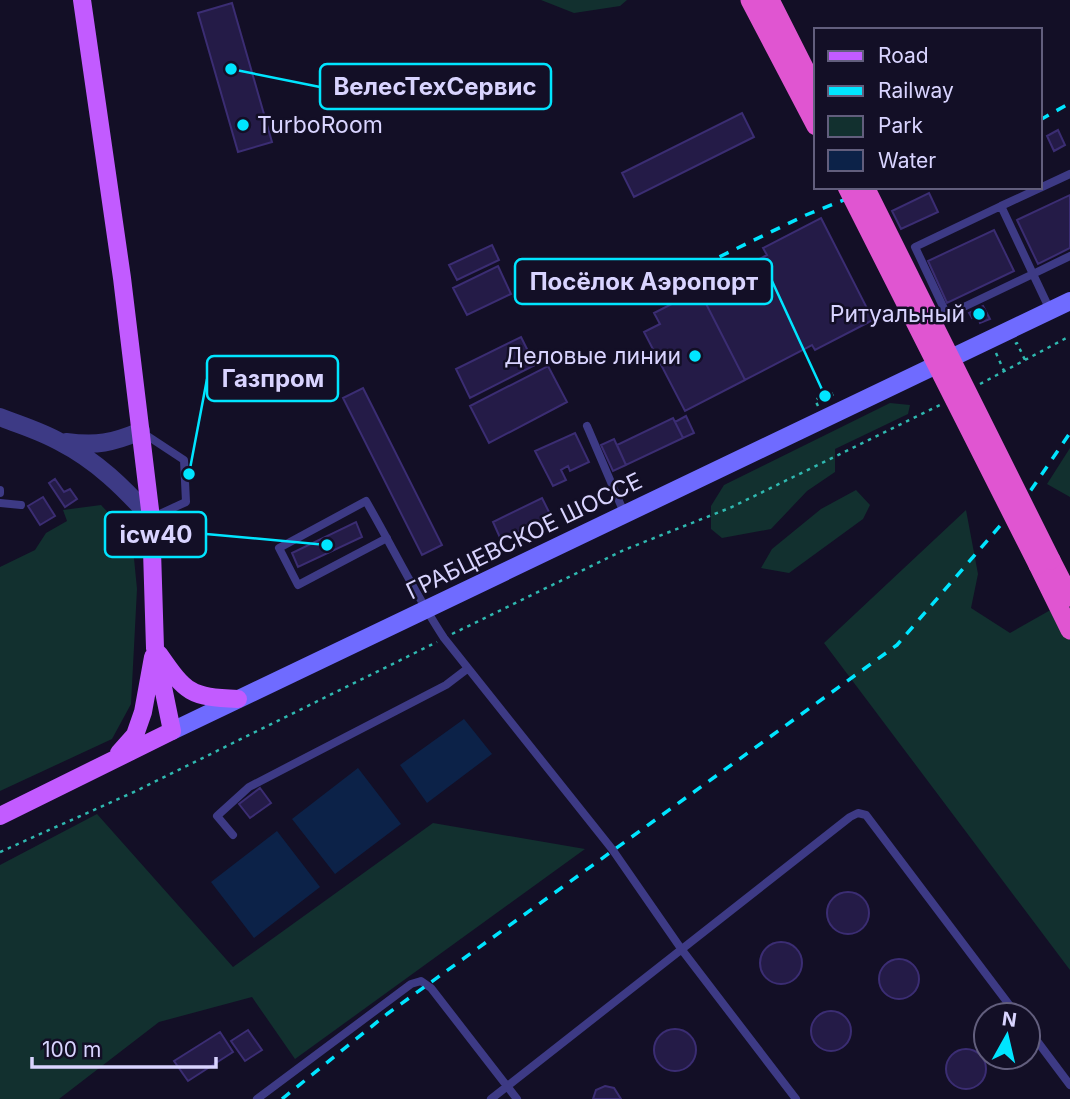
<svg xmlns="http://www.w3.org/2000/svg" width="1070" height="1099" font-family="Inter,sans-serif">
	<rect width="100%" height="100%" fill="#130f26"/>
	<path fill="#12302f" d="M 541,0 L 627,0 L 620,6 L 574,13 Z
		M 890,403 L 910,405 L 908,414 L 835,449 L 835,472 L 807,491 L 771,529 L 722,538 L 711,529 L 711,506 L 724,485 Z
		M 1070,448 L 1070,497 L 1047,484 Z
		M 856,490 L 870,505 L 863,519 L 789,573 L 761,568 L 772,549 L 821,509 Z
		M 101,505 L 132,538 L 137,589 L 131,704 L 112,739 L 0,791 L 0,567 L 35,550 L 46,533 L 67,521 L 63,510 Z
		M 966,510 L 978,574 L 971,608 L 1010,633 L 1070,599 L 1070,970 L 824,643 Z
		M 97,814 L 233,967 L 433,823 L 585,849 L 295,1059 L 252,997 L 159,1022 L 59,1099 L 0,1099 L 0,865 Z"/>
	<path fill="#0c2248" d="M 464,719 L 492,754 L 427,803 L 400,765 Z
		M 358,768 L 401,824 L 335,874 L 292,819 Z
		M 277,831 L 320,887 L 254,938 L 211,882 Z"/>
	<path fill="#241b47" stroke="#3b2d73" stroke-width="2" d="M 232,3 L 272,142 L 238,152 L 198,13 Z
		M 742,113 L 754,137 L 634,197 L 622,173 Z
		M 1058,130 L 1065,145 L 1054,151 L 1047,136 Z
		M 929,193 L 938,212 L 901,229 L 892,211 Z
		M 1070,195 L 1070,248 L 1038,264 L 1017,220 Z
		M 821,218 L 873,320 L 815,350 L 812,345 L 745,380 L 699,290 L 767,255 L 763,248 Z
		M 994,230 L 1014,271 L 947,303 L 928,261 Z
		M 492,245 L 499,260 L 457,280 L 449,265 Z
		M 498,266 L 511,294 L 467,315 L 453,288 Z
		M 699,290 L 745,380 L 685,411 L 644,332 L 660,324 L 654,313 Z
		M 983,306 L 990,319 L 980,323 L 977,315 L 972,318 L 969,313 Z
		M 521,337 L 535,365 L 470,398 L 456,369 Z
		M 548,366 L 567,402 L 489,443 L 470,406 Z
		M 363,388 L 442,545 L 422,555 L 343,398 Z
		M 686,416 L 694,433 L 683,438 L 675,422 Z
		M 673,418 L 683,438 L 626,465 L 617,445 Z
		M 575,433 L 589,462 L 570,471 L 568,466 L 561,470 L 566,480 L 553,486 L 535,451 Z
		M 614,439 L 626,465 L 613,471 L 601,445 Z
		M 55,479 L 64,492 L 70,489 L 77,499 L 65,507 L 49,483 Z
		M 43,497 L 55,516 L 40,525 L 28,506 Z
		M 542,498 L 551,516 L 501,540 L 493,522 Z
		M 356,522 L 362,537 L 298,567 L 292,553 Z
		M 260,788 L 271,803 L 250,818 L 239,804 Z
		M827 913a21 21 0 1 1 42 0a21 21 0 1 1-42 0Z
		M760 963a21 21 0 1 1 42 0a21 21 0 1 1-42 0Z
		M879 979a20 20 0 1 1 40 0a20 20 0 1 1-40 0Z
		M811 1031a20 20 0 1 1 40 0a20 20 0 1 1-40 0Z
		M654 1050a21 21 0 1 1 42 0a21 21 0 1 1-42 0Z
		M 248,1030 L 262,1050 L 245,1061 L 231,1041 Z
		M 220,1032 L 233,1052 L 188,1081 L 174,1061 Z
		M946 1069a20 20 0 1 1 40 0a20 20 0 1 1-40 0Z
		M 605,1086 L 614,1088 L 621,1099 L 593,1099 L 596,1090 Z"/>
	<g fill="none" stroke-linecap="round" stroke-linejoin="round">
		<path stroke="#2fb8b0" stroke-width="2.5" stroke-dasharray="3.5 5" stroke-linecap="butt" d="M 1015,344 L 1017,343 L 1025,360
			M 996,353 L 1004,371
			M 980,384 L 1070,336
			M 818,406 L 815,400 L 831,392 L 833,397
			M 452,634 L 624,550 L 732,507 L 940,405
			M 0,852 L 134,792 L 437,642"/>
		<path stroke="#3d3a85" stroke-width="8" d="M 1001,206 L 1033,274 L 947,315 L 915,247 Z
			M 1001,206 L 1070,174
			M 1050,310 L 1033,274 L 1070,256
			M 587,426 L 625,515
			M 143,433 L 184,460 L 186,502 L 151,518
			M 0,490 L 0,493
			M 0,503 L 21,505
			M 387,538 L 298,585 L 279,548 L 366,501 C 392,546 415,594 444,638 L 612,849 L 682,950 L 796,1099
			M 233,835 L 217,816 L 249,787 L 446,685 L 467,669
			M 1028,1029 L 1070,1085
			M 257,1099 L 411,984 L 421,981 L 431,988 L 517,1099
			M 491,1099 L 850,817 L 858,813 L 866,815 L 1017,1015"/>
		<path stroke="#3d3a85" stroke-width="18" d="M 0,417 C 20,425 41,431 60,442 C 97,461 124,488 151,518
			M 66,442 C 97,446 112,443 141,431"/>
		<path stroke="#6f6bff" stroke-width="18" d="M 172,731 L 1070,301"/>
		<path stroke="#c25bff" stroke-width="18" d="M 159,654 C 186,693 190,697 238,699
			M 119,753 L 135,735 L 143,712 L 153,657
			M 0,816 L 172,731 L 155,648 L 151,518 L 122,278 L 82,0"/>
		<path stroke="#e055d1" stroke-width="19" d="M 750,0 L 816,126
			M 770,0 L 816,91
			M 1051,560 L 1070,597
			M 1038,565 L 1070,630"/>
		<path stroke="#00e5ff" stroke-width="3.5" stroke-dasharray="10 9" stroke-linecap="butt" d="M 1040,120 L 1070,103
			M 634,298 L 806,215 L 876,187
			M 282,1099 L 387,1014 L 897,645 L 1031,490 L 1070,433"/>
		<path stroke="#e055d1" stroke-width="19" d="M 847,187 L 1038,565
			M 865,187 L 1051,560"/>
	</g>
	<g fill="#00e5ff" stroke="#130f26" stroke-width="2.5">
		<circle cx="243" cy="125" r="7"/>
		<circle cx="979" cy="314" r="7"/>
		<circle cx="695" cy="356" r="7"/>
	</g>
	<g text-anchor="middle" stroke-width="5" stroke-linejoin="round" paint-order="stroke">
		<g font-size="23" fill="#d9d4ff" stroke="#130f26" text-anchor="end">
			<text x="257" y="133" text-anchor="start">TurboRoom</text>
			<text x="965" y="322">Ритуальный</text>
			<text x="681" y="364">Деловые линии</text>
		</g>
		<g font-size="23" fill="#d9d4ff" stroke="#130f26">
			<text transform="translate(524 536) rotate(-26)" y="8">ГРАБЦЕВСКОЕ ШОССЕ</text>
		</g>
	</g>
	<path fill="none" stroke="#00e5ff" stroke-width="2.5" d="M231 69L320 87M825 396L772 281M189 474L207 379M327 545L206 534"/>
	<g fill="#00e5ff" stroke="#130f26" stroke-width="2.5">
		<circle cx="231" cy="69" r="7"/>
		<circle cx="825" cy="396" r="7"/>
		<circle cx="189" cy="474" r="7"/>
		<circle cx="327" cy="545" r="7"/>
	</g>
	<g fill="#130f26" stroke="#00e5ff" stroke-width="2.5">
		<rect x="320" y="64" width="231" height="45" rx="7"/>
		<rect x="515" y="259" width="257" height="45" rx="7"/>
		<rect x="207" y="356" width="131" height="45" rx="7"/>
		<rect x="105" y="512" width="101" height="45" rx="7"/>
	</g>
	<g font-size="24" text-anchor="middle" font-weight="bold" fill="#d9d4ff">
		<text x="435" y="95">ВелесТехСервис</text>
		<text x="644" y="290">Посёлок Аэропорт</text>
		<text x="273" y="387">Газпром</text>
		<text x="156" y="543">icw40</text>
	</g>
	<rect x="814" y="28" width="228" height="161" fill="#130f26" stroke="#625e7d" stroke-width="2"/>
	<rect x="828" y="51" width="35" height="10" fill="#c25bff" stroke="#625e7d" stroke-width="2"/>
	<text x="878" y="63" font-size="21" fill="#d9d4ff">Road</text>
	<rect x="828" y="86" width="35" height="10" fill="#00e5ff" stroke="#625e7d" stroke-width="2"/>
	<text x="878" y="98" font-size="21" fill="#d9d4ff">Railway</text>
	<rect x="828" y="116" width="35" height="21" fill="#12302f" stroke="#625e7d" stroke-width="2"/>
	<text x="878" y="133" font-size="21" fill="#d9d4ff">Park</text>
	<rect x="828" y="150" width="35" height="21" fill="#0c2248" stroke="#625e7d" stroke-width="2"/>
	<text x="878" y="168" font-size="21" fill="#d9d4ff">Water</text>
	<g transform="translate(1007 1036) rotate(8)"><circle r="33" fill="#130f26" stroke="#625e7d" stroke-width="2"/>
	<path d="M0-5L12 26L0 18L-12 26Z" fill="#00e5ff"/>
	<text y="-10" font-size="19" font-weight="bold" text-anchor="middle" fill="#d9d4ff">N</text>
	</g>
	<path d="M32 1057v10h184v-10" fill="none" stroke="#d9d4ff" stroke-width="3.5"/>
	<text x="42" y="1057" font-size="21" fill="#d9d4ff" stroke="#130f26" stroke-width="5" paint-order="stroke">100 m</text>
</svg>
